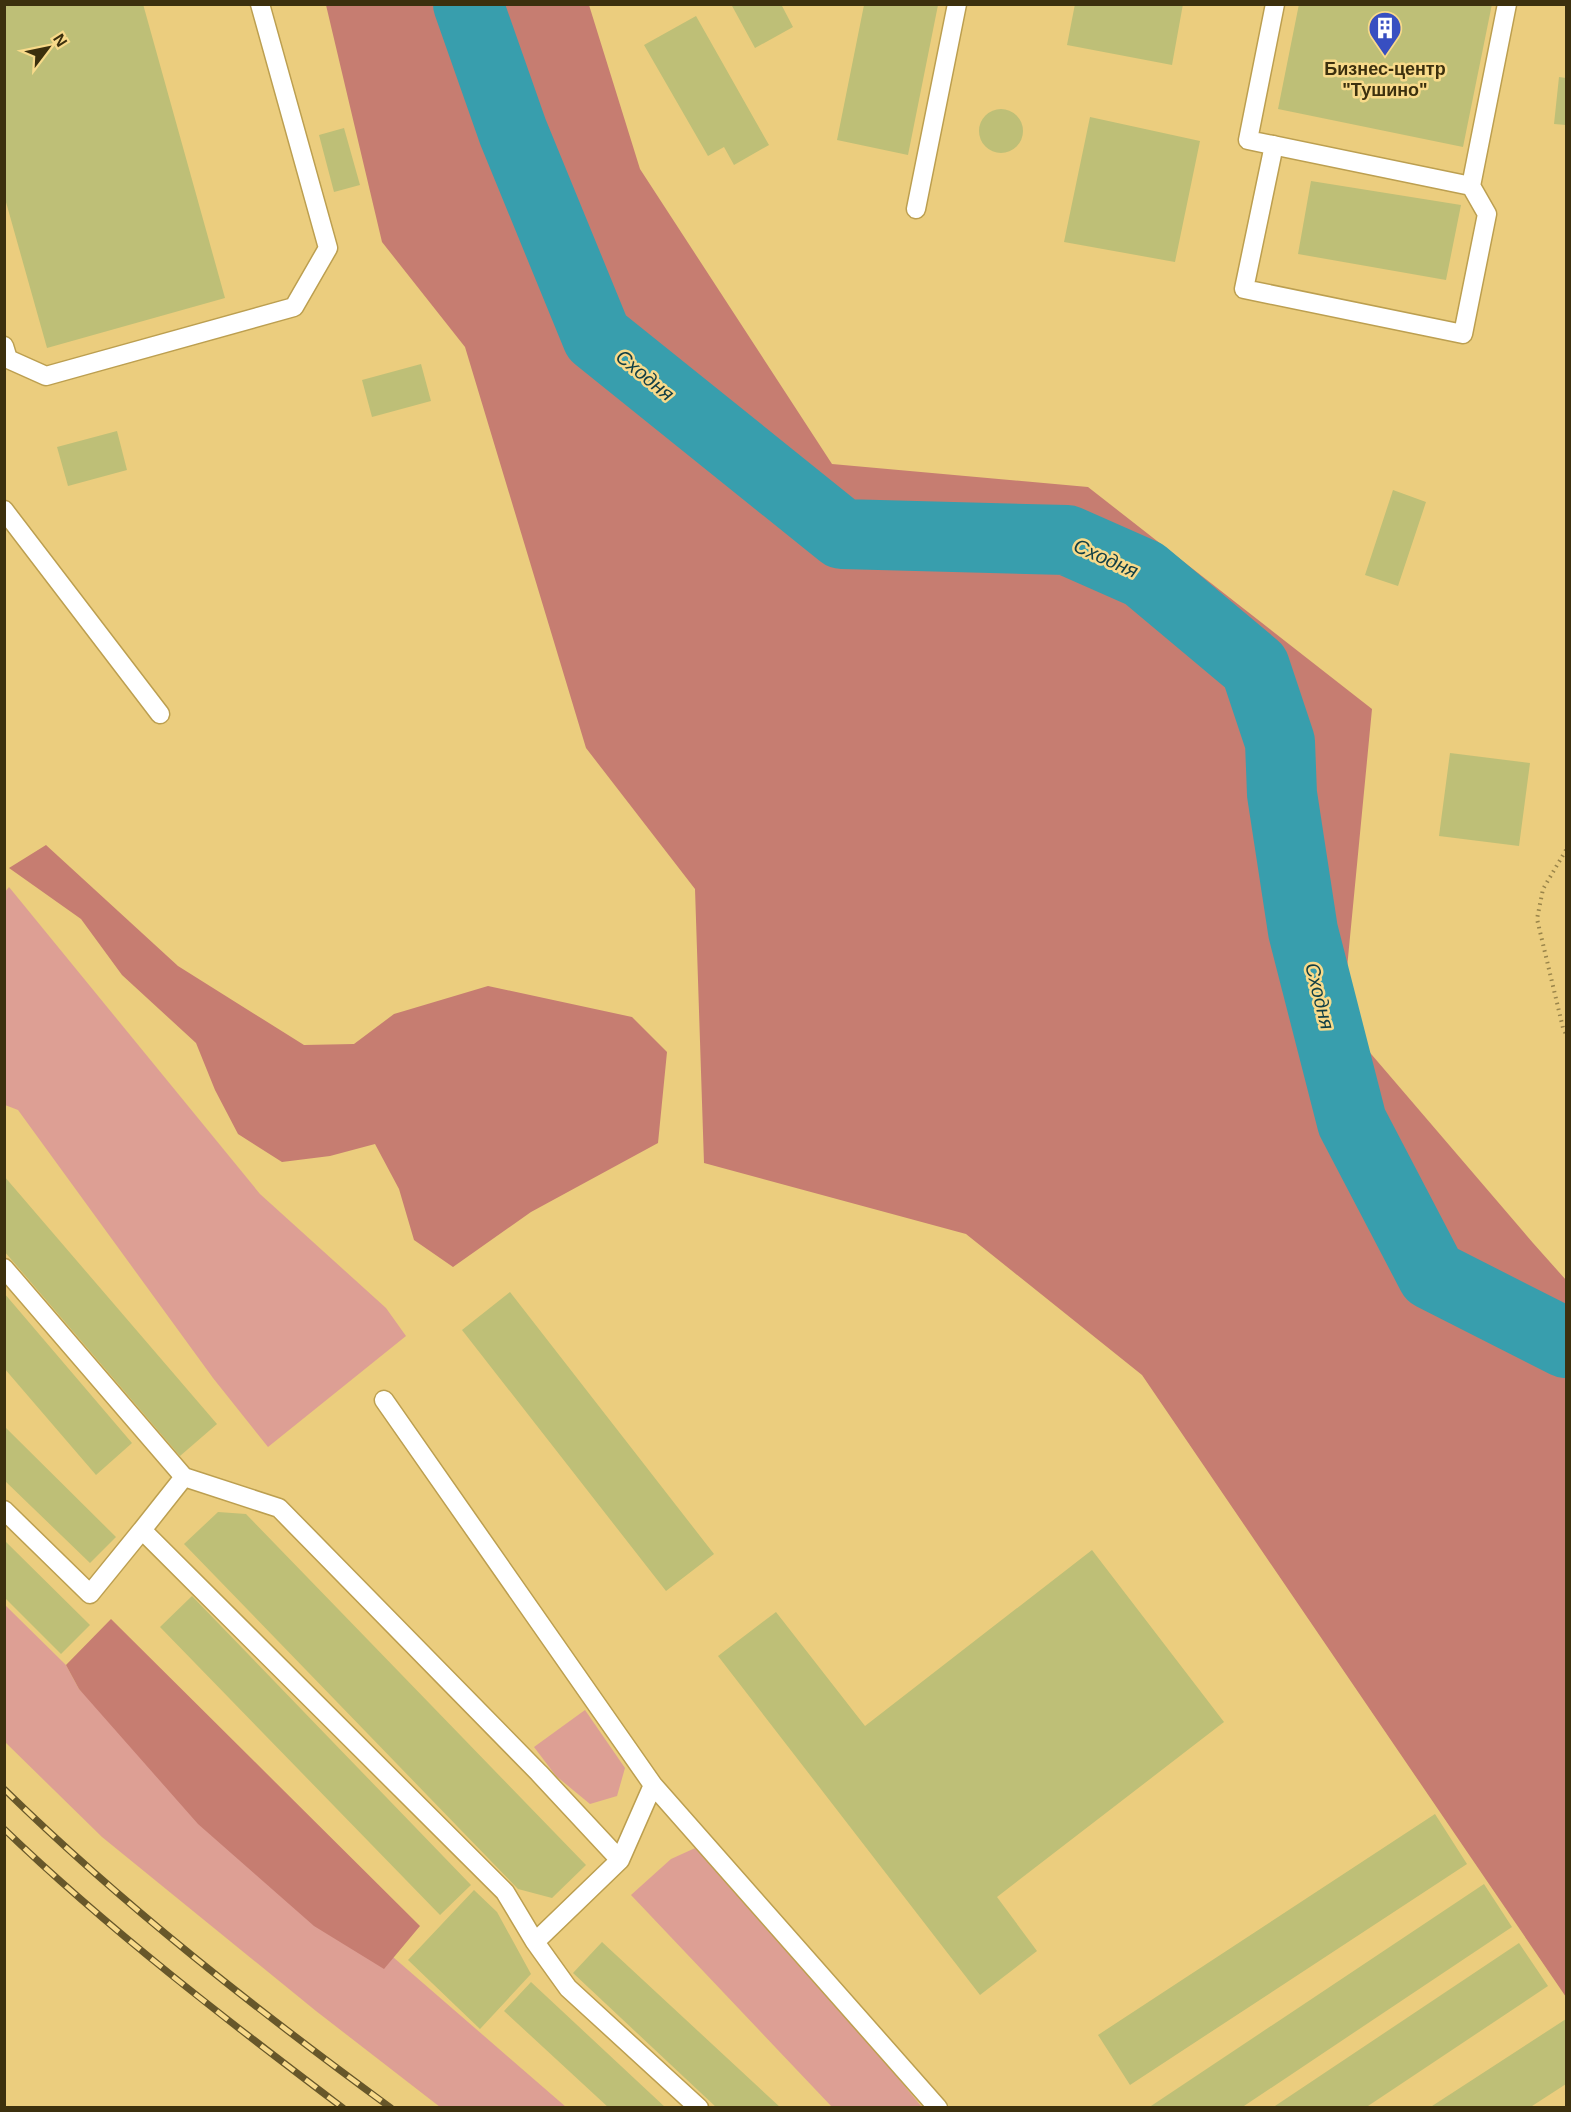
<svg xmlns="http://www.w3.org/2000/svg" width="1571" height="2112" font-family="Arial,sans-serif">
	<rect width="100%" height="100%" fill="#ebcd7e"/>
	<path fill="#dd9f94" d="M 9,887 L 260,1194 L 386,1308 L 406,1336 L 268,1447 L 213,1378 L 18,1110 L 5,1105 L 4,893 Z
		M 4,1604 L 66,1665 L 79,1689 L 384,1968 L 393,1957 L 566,2107 L 440,2107 L 316,2011 L 102,1837 L 5,1742 Z
		M 585,1710 L 625,1768 L 617,1796 L 590,1804 L 556,1776 L 534,1747 Z
		M 704,1844 L 922,2107 L 832,2107 L 631,1895 L 671,1859 Z"/>
	<path fill="#c67d71" d="M 326,5 L 589,5 L 640,169 L 832,464 L 1088,487 L 1372,709 L 1342,1020 L 1533,1243 L 1566,1280 L 1566,1997 L 1142,1375 L 966,1234 L 704,1163 L 695,889 L 586,748 L 465,347 L 382,242 Z
		M 46,845 L 178,966 L 304,1045 L 354,1044 L 394,1014 L 488,986 L 632,1017 L 667,1052 L 658,1143 L 531,1212 L 453,1267 L 414,1240 L 399,1189 L 375,1144 L 330,1156 L 282,1162 L 238,1134 L 215,1090 L 196,1043 L 122,975 L 81,919 L 9,868 Z
		M 111,1619 L 420,1926 L 384,1969 L 314,1926 L 198,1824 L 79,1689 L 66,1665 Z"/>
	<g fill="none" stroke-linecap="round" stroke-linejoin="round">
		<path stroke="#389ead" stroke-width="70" d="M 468,4 L 513,132 L 597,337 L 842,534 L 1067,540 L 1144,574 L 1255,667 L 1280,742 L 1282,794 L 1303,931 L 1352,1122 L 1432,1275 L 1566,1343"/>
	</g>
	<path fill="#bebf77" d="M 4,4 L 143,4 L 225,298 L 47,348 L 4,195 Z
		M 731,4 L 781,4 L 793,27 L 755,48 Z
		M 1075,4 L 1183,4 L 1172,65 L 1067,45 Z
		M 1299,4 L 1492,4 L 1463,147 L 1278,109 Z
		M 864,5 L 938,5 L 908,155 L 837,140 Z
		M 696,16 L 769,145 L 734,165 L 724,147 L 708,156 L 644,45 Z
		M 1559,77 L 1566,78 L 1566,125 L 1554,124 Z
		M979 131a22 22 0 1 1 44 0a22 22 0 1 1-44 0Z
		M 1090,117 L 1200,141 L 1175,262 L 1064,242 Z
		M 344,128 L 360,185 L 334,192 L 319,135 Z
		M 1311,181 L 1461,205 L 1446,280 L 1298,254 Z
		M 421,364 L 431,401 L 372,417 L 362,380 Z
		M 117,431 L 127,470 L 68,486 L 57,447 Z
		M 1393,490 L 1426,502 L 1398,586 L 1365,575 Z
		M 1450,753 L 1530,763 L 1519,846 L 1439,836 Z
		M 4,1176 L 217,1424 L 180,1456 L 4,1251 Z
		M 510,1292 L 714,1554 L 666,1591 L 462,1330 Z
		M 4,1293 L 132,1443 L 96,1475 L 4,1368 Z
		M 4,1426 L 116,1537 L 90,1563 L 4,1480 Z
		M 218,1512 L 246,1514 L 586,1865 L 552,1898 L 518,1889 L 184,1544 Z
		M 4,1540 L 90,1625 L 61,1654 L 4,1597 Z
		M 1092,1550 L 1224,1722 L 997,1897 L 1037,1951 L 980,1995 L 718,1656 L 776,1612 L 865,1726 Z
		M 192,1596 L 471,1885 L 440,1915 L 160,1627 Z
		M 1435,1814 L 1467,1864 L 1130,2085 L 1098,2035 Z
		M 1484,1884 L 1512,1927 L 1241,2108 L 1148,2108 Z
		M 474,1890 L 497,1912 L 531,1974 L 480,2029 L 408,1960 Z
		M 602,1942 L 781,2108 L 717,2108 L 573,1973 Z
		M 1519,1943 L 1548,1986 L 1365,2108 L 1272,2108 Z
		M 531,1982 L 666,2108 L 609,2108 L 504,2011 Z
		M 1566,2019 L 1566,2084 L 1529,2108 L 1429,2108 Z"/>
	<g fill="none" stroke-linecap="round" stroke-linejoin="round">
		<g stroke="#bc9f50" stroke-width="21">
			<path id="lane" d="M 1275,4 L 1248,140 L 1471,186 L 1507,4
				M 1274,145 L 1244,289 L 1463,334 L 1487,214 L 1471,186
				M 916,209 L 957,4
				M 4,346 L 8,359 L 46,376 L 294,307 L 328,248 L 260,4
				M 4,510 L 160,714
				M 4,1268 L 184,1477 L 142,1530
				M 384,1400 L 653,1785 L 938,2108
				M 184,1477 L 279,1508 L 539,1773 L 620,1860
				M 4,1510 L 90,1594 L 142,1530 L 505,1892 L 535,1942
				M 653,1785 L 620,1860 L 535,1942 L 568,1988 L 699,2108"/>
		</g>
		<path stroke="#99844a" stroke-width="4" stroke-dasharray="1.5 4.5" stroke-linecap="butt" d="M 1566,850 L 1543,889 L 1537,919 L 1563,1028 L 1566,1034"/>
		<use href="#lane" stroke="#fff" stroke-width="18"/>
		<g stroke="#67572a" stroke-width="7">
			<path id="rail" d="M 4,1789 C 124,1906 256,2009 391,2108
				M 4,1829 C 108,1929 228,2021 343,2108"/>
		</g>
		<use href="#rail" stroke="#f8da8a" stroke-width="4.5" stroke-dasharray="14" stroke-linecap="butt"/>
	</g>
	<defs>
		<g id="building-pin" transform="scale(1.725)"><path d="M0 17L-7.5 6A9.5 9.5 0 1 1 7.5 6Z" fill="#384fc1" stroke="#f8da8a"/><path d="M-4-6H4V6H1V3H-1V6H-4ZM-2.5-4.3h1.7v1.8h-1.7ZM.8-4.3h1.7v1.8H.8ZM-2.5-1h1.7V.8h-1.7ZM.8-1h1.7V.8H.8Z" fill="#fff"/></g>
	</defs>
	<g fill-rule="evenodd">
		<use href="#building-pin" x="1385" y="28"/>
	</g>
	<g text-anchor="middle" stroke-width="5" stroke-linejoin="round" paint-order="stroke">
		<g font-size="18" font-weight="bold" fill="#3c300e" stroke="#f8da8a">
			<text x="1385" y="75">Бизнес-центр<tspan x="1385" dy="21">"Тушино"</tspan></text>
		</g>
		<g font-size="20" font-style="italic" fill="#113e45" stroke="#f8da8a">
			<text transform="translate(645 375) rotate(39)" y="7">Сходня</text>
			<text transform="translate(1106 558) rotate(24)" y="7">Сходня</text>
			<text transform="translate(1320 996) rotate(76)" y="7">Сходня</text>
		</g>
	</g>
	<rect width="1571" height="2112" fill="none" stroke="#3c300e" stroke-width="12"/>
	<g transform="translate(48 48) rotate(58)" stroke="#f8da8a" stroke-width="4.5" paint-order="stroke">
	<path d="M0-4.5L10 22L0 15L-10 22Z" fill="#3c300e"/>
	<text y="-9" font-size="16" font-weight="bold" text-anchor="middle" fill="#3c300e">N</text>
	</g>
</svg>
